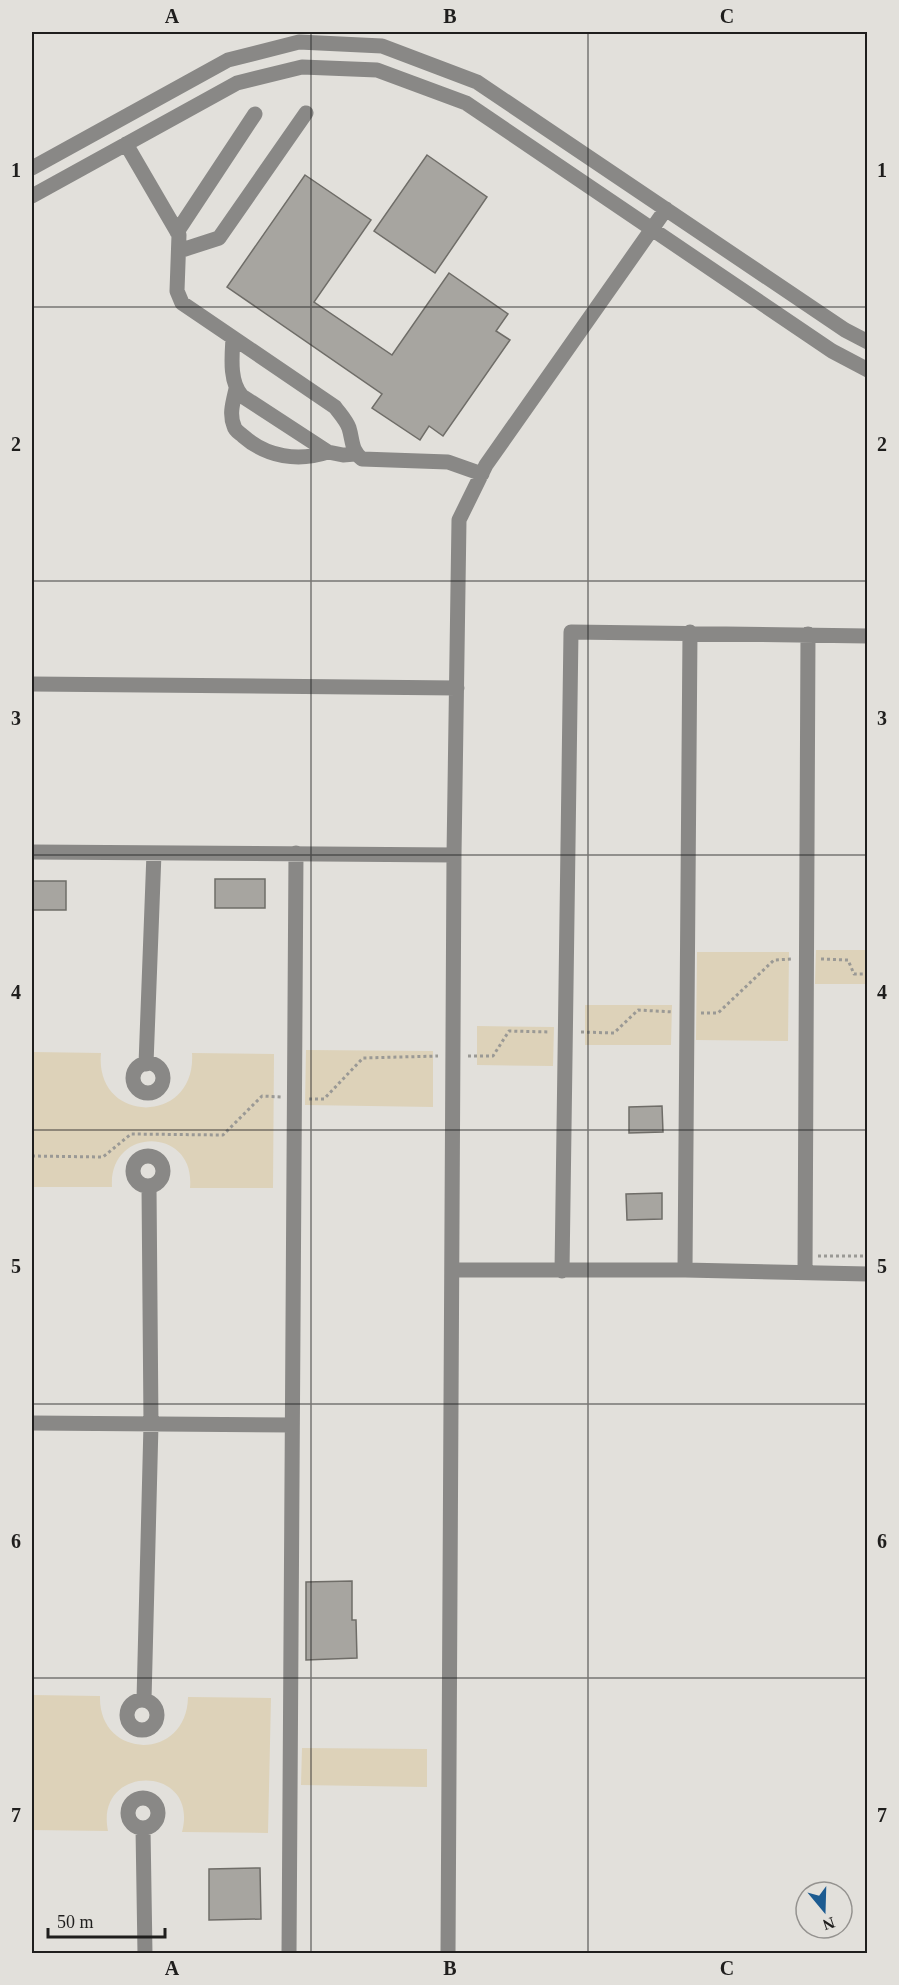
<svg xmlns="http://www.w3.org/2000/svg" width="899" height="1985" font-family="Georgia,serif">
	<rect width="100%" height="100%" fill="#e2e0db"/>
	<path fill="#ddd2b9" d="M 816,950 L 867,950 L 867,984 L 815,984 Z
		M 697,952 L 789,952 L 788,1041 L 696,1040 Z
		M 585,1005 L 672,1005 L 671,1045 L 585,1045 Z
		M 477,1026 L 554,1027 L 553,1066 L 477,1065 Z
		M 306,1050 L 433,1051 L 433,1107 L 305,1105 Z
		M 32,1052 L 101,1053 C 94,1125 197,1126 192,1053 L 274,1054 L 273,1188 L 190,1188 C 196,1126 108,1126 112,1187 L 32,1187 Z
		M 32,1695 L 100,1696 C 98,1760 187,1762 188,1697 L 271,1698 L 268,1833 L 182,1832 C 200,1764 94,1763 108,1831 L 32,1830 Z
		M 302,1748 L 427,1749 L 427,1787 L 301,1785 Z"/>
	<path fill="#a7a5a0" stroke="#6f6d68" stroke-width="1.5" d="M 427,155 L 487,197 L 435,273 L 374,231 Z
		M 305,175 L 371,220 L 314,302 L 392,355 L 449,273 L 508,314 L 496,331 L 510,340 L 443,436 L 429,426 L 420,440 L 372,408 L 382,394 L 227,287 Z
		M 215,879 L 265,879 L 265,908 L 215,908 Z
		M 32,881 L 66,881 L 66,910 L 32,910 Z
		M 662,1106 L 663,1132 L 629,1133 L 629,1107 Z
		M 662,1193 L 662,1219 L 627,1220 L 626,1194 Z
		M 352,1581 L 352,1620 L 356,1620 L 357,1658 L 306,1660 L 306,1582 Z
		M 260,1868 L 261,1919 L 209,1920 L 209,1869 Z"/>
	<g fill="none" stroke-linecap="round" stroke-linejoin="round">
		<path stroke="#9a9995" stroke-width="3" stroke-dasharray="3 3" stroke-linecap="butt" d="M 821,959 L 848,960 L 854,974 L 868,974
			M 701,1013 L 718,1013 L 774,960 L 793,959
			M 581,1032 L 614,1033 L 638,1010 L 673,1012
			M 468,1056 L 493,1056 L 509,1031 L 550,1032
			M 309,1099 L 324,1099 L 363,1058 L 438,1056
			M 32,1156 L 103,1157 L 131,1134 L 223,1135 L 262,1096 L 282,1097
			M 818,1256 L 868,1256"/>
		<path stroke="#898886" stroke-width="15" d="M 126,144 L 179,235 L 177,291 L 182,303 L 335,407 C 340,414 346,420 349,428 C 353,441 351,450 362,459 L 448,462 L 482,474
			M 32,168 L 228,60 L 299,42 L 382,46 L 477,82 L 845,330 L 868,342
			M 32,196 L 237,83 L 302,67 L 377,70 L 466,103 L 832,351 L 868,370
			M 177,232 L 255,114
			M 179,251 L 219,238 L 306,113
			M 233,338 C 232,356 229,382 242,396 L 328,452 L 343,455 L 355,454
			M 236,389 C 233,402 229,414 234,426 C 235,431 240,433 243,436 C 267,457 298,462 328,452
			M 32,684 L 457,688
			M 32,852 L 454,855
			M133 1078a15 15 0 1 1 30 0a15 15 0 1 1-30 0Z
			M 146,1064 L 154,853
			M133 1171a15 15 0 1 1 30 0a15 15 0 1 1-30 0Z
			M 452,1270 L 685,1270 L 868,1274
			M 685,1270 L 690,632
			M 562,1271 L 571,632 L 868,636
			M 805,1273 L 808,634
			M 32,1423 L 292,1425
			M 144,1700 L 151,1424 L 149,1186
			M127 1715a15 15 0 1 1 30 0a15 15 0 1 1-30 0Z
			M128 1813a15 15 0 1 1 30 0a15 15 0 1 1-30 0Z
			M 143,1828 L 145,1954
			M 289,1954 L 296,853
			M 448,1954 L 454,855 L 459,520 L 486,465 L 666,209"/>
	</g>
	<path fill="none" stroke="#1f1e1d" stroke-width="1.5" stroke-opacity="0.55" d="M 311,32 L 311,1954M 588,32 L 588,1954M 32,307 L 868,307M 32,581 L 868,581M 32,855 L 868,855M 32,1130 L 868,1130M 32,1404 L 868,1404M 32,1678 L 868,1678"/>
	<rect width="899" height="1985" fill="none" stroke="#e2e0db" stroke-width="66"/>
	<g transform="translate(824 1910) rotate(161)"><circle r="28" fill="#e2e0db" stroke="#94928f" stroke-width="1.5"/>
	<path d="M0-4.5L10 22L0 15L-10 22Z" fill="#1c5b91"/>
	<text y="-9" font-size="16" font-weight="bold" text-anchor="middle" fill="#1f1e1d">N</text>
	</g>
	<path d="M48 1928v9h117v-9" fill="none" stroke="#1f1e1d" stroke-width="3"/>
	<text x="57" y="1928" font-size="18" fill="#1f1e1d" stroke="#e2e0db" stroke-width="4.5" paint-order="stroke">50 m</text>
	<rect x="33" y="33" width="833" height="1919" fill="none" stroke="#1f1e1d" stroke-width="2"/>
	<g font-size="20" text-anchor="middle" font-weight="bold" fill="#1f1e1d">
		<text x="172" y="23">A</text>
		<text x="450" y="23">B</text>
		<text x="727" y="23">C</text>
		<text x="16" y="177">1</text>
		<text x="882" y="177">1</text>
		<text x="16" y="451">2</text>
		<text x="882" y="451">2</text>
		<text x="16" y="725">3</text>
		<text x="882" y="725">3</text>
		<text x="16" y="999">4</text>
		<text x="882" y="999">4</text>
		<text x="16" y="1273">5</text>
		<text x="882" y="1273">5</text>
		<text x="16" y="1548">6</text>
		<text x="882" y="1548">6</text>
		<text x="16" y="1822">7</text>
		<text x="882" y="1822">7</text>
		<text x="172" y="1975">A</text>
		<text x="450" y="1975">B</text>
		<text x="727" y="1975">C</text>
	</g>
</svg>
